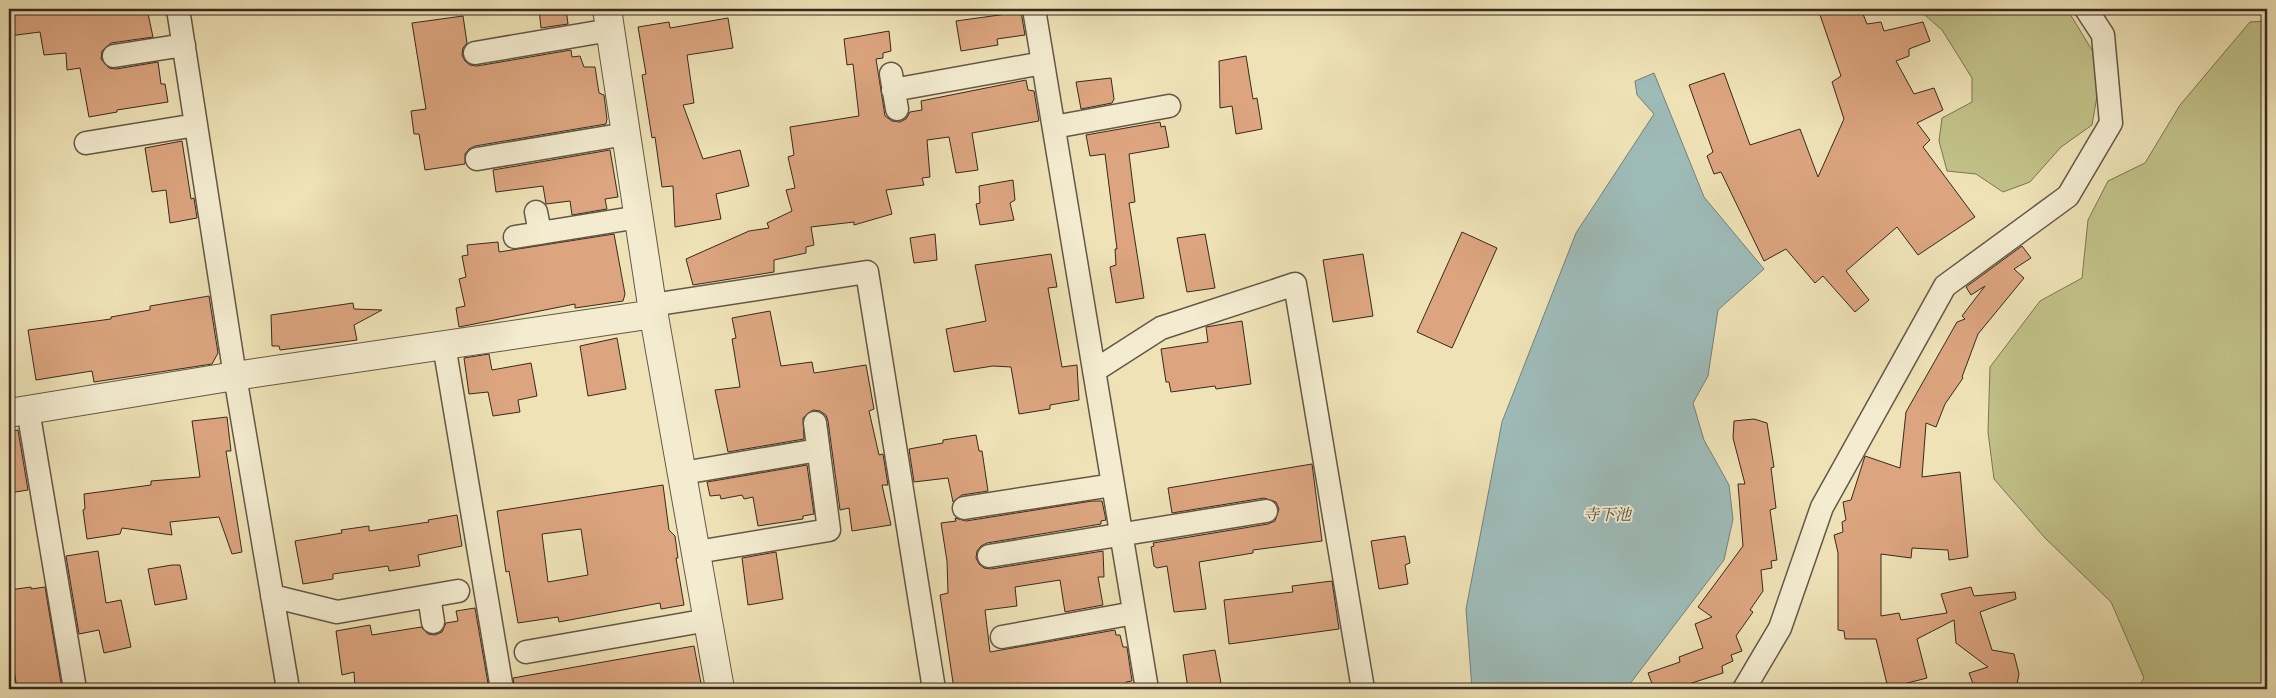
<svg xmlns="http://www.w3.org/2000/svg" width="2276" height="698" font-family="'Libre Caslon Text','Noto Serif JP',serif">
	<rect width="100%" height="100%" fill="#eee2b6"/>
	<filter id="stains"><feTurbulence type="fractalNoise" baseFrequency=".004" numOctaves="4"/><feColorMatrix values="0 0 0 0 .2 0 0 0 0 .09 0 0 0 0 .02 0 0 0 .5 -.17"/></filter>
	<radialGradient id="worn" r=".72"><stop offset=".6" stop-color="#630" stop-opacity="0"/><stop offset="1" stop-color="#630" stop-opacity=".3"/></radialGradient>
	<path fill="#c1c188" stroke="#7c7554" d="M 1918,9 L 2067,9 L 2095,55 L 2097,96 L 2092,125 L 2061,147 L 2030,182 L 2003,192 L 1976,174 L 1947,171 L 1939,141 L 1942,118 L 1972,102 L 1972,78 L 1942,30 Z
		M 2267,21 L 2267,689 L 2137,689 L 2144,678 L 2111,602 L 2045,538 L 1994,479 L 1988,432 L 1990,367 L 2040,301 L 2082,278 L 2088,220 L 2108,181 L 2145,163 L 2180,105 L 2250,22 Z"/>
	<path fill="#9ebbb8" stroke="#75817b" d="M 1654,73 L 1704,197 L 1764,269 L 1718,310 L 1708,376 L 1693,403 L 1704,440 L 1729,485 L 1733,519 L 1724,560 L 1626,689 L 1592,689 L 1580,686 L 1562,689 L 1472,689 L 1466,609 L 1502,422 L 1576,233 L 1654,114 L 1637,95 L 1635,81 Z"/>
	<path fill="#dca57f" stroke="#372920" fill-rule="evenodd" d="M 9,9 L 147,9 L 153,37 L 111,43 L 102,51 L 101,59 L 109,68 L 116,69 L 158,62 L 161,84 L 165,84 L 168,102 L 117,110 L 117,112 L 89,117 L 80,68 L 67,70 L 66,53 L 44,55 L 40,32 L 9,36 Z
		M 539,9 L 566,9 L 568,24 L 541,28 Z
		M 1818,9 L 1861,9 L 1867,24 L 1881,22 L 1884,31 L 1923,22 L 1930,41 L 1909,49 L 1909,56 L 1896,61 L 1914,94 L 1934,88 L 1943,110 L 1917,123 L 1930,140 L 1923,147 L 1975,217 L 1918,255 L 1897,227 L 1846,271 L 1869,300 L 1855,312 L 1823,276 L 1815,283 L 1786,249 L 1764,261 L 1721,172 L 1714,174 L 1707,156 L 1713,152 L 1689,85 L 1724,73 L 1750,145 L 1800,129 L 1818,177 L 1844,119 L 1832,82 L 1841,76 Z
		M 1021,12 L 1025,35 L 997,39 L 998,45 L 961,51 L 956,21 Z
		M 463,16 L 467,43 L 463,48 L 462,55 L 465,61 L 470,65 L 477,66 L 571,50 L 572,57 L 580,56 L 584,67 L 595,67 L 599,93 L 604,95 L 607,119 L 606,124 L 475,146 L 469,149 L 465,154 L 465,164 L 425,170 L 419,134 L 414,134 L 411,111 L 426,109 L 412,23 Z
		M 728,18 L 733,48 L 687,55 L 694,103 L 683,105 L 703,159 L 740,150 L 749,186 L 716,194 L 721,219 L 675,227 L 673,186 L 662,187 L 655,137 L 652,138 L 642,75 L 646,74 L 638,27 L 669,22 L 670,28 Z
		M 889,31 L 891,51 L 883,53 L 883,58 L 876,59 L 885,116 L 892,121 L 900,122 L 906,119 L 910,112 L 922,110 L 921,101 L 1026,80 L 1028,90 L 1034,91 L 1039,121 L 972,133 L 978,170 L 956,173 L 949,137 L 927,140 L 930,177 L 922,178 L 924,185 L 886,190 L 892,214 L 854,225 L 854,222 L 811,227 L 814,245 L 806,247 L 806,253 L 774,260 L 774,272 L 693,285 L 686,259 L 749,231 L 769,228 L 767,223 L 792,211 L 786,190 L 795,188 L 788,157 L 794,155 L 790,127 L 859,116 L 853,64 L 847,65 L 844,39 Z
		M 1246,56 L 1253,99 L 1257,98 L 1262,129 L 1236,134 L 1232,106 L 1220,108 L 1219,61 Z
		M 1111,78 L 1114,99 L 1112,103 L 1081,109 L 1076,82 Z
		M 1160,122 L 1161,127 L 1165,126 L 1169,147 L 1129,154 L 1135,202 L 1129,203 L 1144,298 L 1116,303 L 1110,267 L 1116,265 L 1115,249 L 1117,249 L 1105,154 L 1090,156 L 1086,135 Z
		M 182,141 L 191,199 L 194,198 L 197,218 L 170,223 L 166,190 L 152,192 L 145,148 Z
		M 610,150 L 618,197 L 605,199 L 607,209 L 572,215 L 570,201 L 546,204 L 543,186 L 496,192 L 493,170 Z
		M 1013,180 L 1015,200 L 1010,203 L 1014,220 L 980,225 L 976,204 L 980,203 L 979,186 Z
		M 1462,232 L 1497,248 L 1452,348 L 1417,332 Z
		M 614,234 L 625,294 L 623,301 L 575,308 L 575,304 L 459,327 L 456,308 L 465,306 L 459,279 L 466,277 L 462,256 L 468,255 L 467,245 L 498,242 L 499,252 Z
		M 935,234 L 937,260 L 914,263 L 910,238 Z
		M 1205,234 L 1215,288 L 1187,292 L 1177,238 Z
		M 2022,246 L 2031,258 L 2014,269 L 2024,278 L 1978,334 L 1962,377 L 1963,378 L 1945,404 L 1936,427 L 1926,423 L 1922,477 L 1960,472 L 1968,557 L 1949,560 L 1948,550 L 1912,548 L 1911,558 L 1881,554 L 1881,616 L 1899,613 L 1901,620 L 1947,613 L 1941,594 L 1971,587 L 1974,596 L 2015,592 L 2016,599 L 1980,612 L 1992,650 L 2014,654 L 2019,674 L 2016,689 L 1975,689 L 1969,673 L 1988,667 L 1956,643 L 1954,620 L 1917,639 L 1927,678 L 1888,688 L 1876,639 L 1845,639 L 1844,631 L 1838,630 L 1838,553 L 1834,535 L 1843,532 L 1842,522 L 1846,520 L 1843,502 L 1851,500 L 1865,456 L 1900,468 L 1906,412 L 1957,322 L 1965,319 L 1962,316 L 1985,286 L 1971,295 L 1966,287 Z
		M 1051,254 L 1057,287 L 1048,288 L 1062,367 L 1077,365 L 1079,400 L 1050,405 L 1050,409 L 1019,414 L 1011,367 L 993,366 L 954,372 L 946,329 L 986,321 L 975,265 Z
		M 1363,254 L 1373,316 L 1333,322 L 1323,260 Z
		M 209,296 L 218,353 L 212,364 L 94,382 L 92,371 L 36,380 L 28,330 L 111,319 L 111,317 L 150,310 L 150,306 Z
		M 353,303 L 354,309 L 382,310 L 354,325 L 357,340 L 280,350 L 279,346 L 272,346 L 271,315 Z
		M 770,311 L 781,366 L 812,362 L 814,373 L 866,365 L 874,409 L 869,411 L 879,455 L 883,454 L 888,485 L 882,485 L 891,525 L 852,531 L 849,508 L 840,510 L 828,421 L 826,415 L 820,411 L 813,410 L 803,418 L 804,439 L 728,452 L 715,390 L 740,387 L 732,339 L 736,338 L 732,318 Z
		M 1242,321 L 1251,384 L 1216,389 L 1215,386 L 1171,392 L 1169,382 L 1166,382 L 1161,349 L 1208,342 L 1206,327 Z
		M 617,338 L 626,389 L 588,396 L 580,346 Z
		M 489,354 L 492,370 L 531,363 L 537,396 L 518,400 L 520,412 L 493,416 L 488,392 L 469,394 L 464,358 Z
		M 227,417 L 231,451 L 226,451 L 242,552 L 232,554 L 219,517 L 170,522 L 172,535 L 122,528 L 120,534 L 87,539 L 83,510 L 85,509 L 84,494 L 151,485 L 151,481 L 200,477 L 192,421 Z
		M 1754,419 L 1767,423 L 1774,467 L 1771,468 L 1776,508 L 1770,510 L 1777,560 L 1771,561 L 1772,568 L 1761,570 L 1763,591 L 1750,610 L 1753,612 L 1736,636 L 1742,651 L 1731,655 L 1733,661 L 1722,666 L 1723,673 L 1673,689 L 1654,689 L 1648,673 L 1680,662 L 1679,657 L 1703,648 L 1695,624 L 1712,617 L 1698,607 L 1743,546 L 1738,484 L 1745,484 L 1733,438 L 1734,421 Z
		M 18,430 L 28,490 L 9,493 L 9,431 Z
		M 976,435 L 979,451 L 982,451 L 988,491 L 962,495 L 953,502 L 948,478 L 914,482 L 909,449 L 943,443 L 943,440 Z
		M 1312,464 L 1322,541 L 1253,550 L 1253,553 L 1199,562 L 1206,609 L 1174,612 L 1167,566 L 1157,568 L 1154,566 L 1151,547 L 1154,546 L 1153,543 L 1268,524 L 1275,521 L 1279,509 L 1276,502 L 1264,498 L 1172,513 L 1168,488 Z
		M 807,465 L 814,514 L 803,516 L 803,519 L 758,526 L 753,497 L 744,499 L 742,495 L 721,499 L 720,495 L 710,496 L 707,482 Z
		M 663,485 L 669,530 L 675,536 L 678,558 L 676,558 L 684,605 L 661,609 L 660,603 L 559,622 L 558,617 L 518,623 L 509,571 L 506,572 L 497,511 ZM 581,529 L 588,575 L 548,582 L 542,534 Z
		M 1092,501 L 1102,501 L 1106,520 L 1101,521 L 1101,524 L 987,543 L 981,546 L 977,551 L 976,558 L 979,564 L 984,568 L 991,569 L 1103,551 L 1104,577 L 1098,577 L 1103,605 L 1065,612 L 1060,580 L 1015,587 L 1017,606 L 985,610 L 990,652 L 1115,630 L 1116,635 L 1120,635 L 1123,647 L 1127,647 L 1132,681 L 1126,682 L 1127,689 L 954,689 L 940,595 L 948,593 L 947,561 L 941,523 L 956,521 L 955,518 L 966,521 Z
		M 457,515 L 462,546 L 418,555 L 420,566 L 389,571 L 388,566 L 333,574 L 333,579 L 303,584 L 295,541 L 342,533 L 341,530 L 369,526 L 369,531 L 429,522 L 428,520 Z
		M 1405,536 L 1410,563 L 1405,565 L 1408,584 L 1379,589 L 1371,541 Z
		M 98,551 L 106,603 L 121,600 L 131,647 L 104,653 L 99,630 L 79,634 L 66,556 Z
		M 776,552 L 783,599 L 748,605 L 742,558 Z
		M 172,565 L 180,565 L 187,599 L 155,605 L 148,569 Z
		M 1332,581 L 1339,629 L 1229,644 L 1224,600 L 1293,592 L 1292,586 Z
		M 31,587 L 31,589 L 45,587 L 62,689 L 17,689 L 9,638 L 9,590 Z
		M 475,608 L 489,689 L 355,689 L 354,672 L 342,675 L 336,631 L 370,625 L 372,635 L 421,627 L 428,634 L 435,635 L 442,632 L 446,623 L 458,621 L 456,611 Z
		M 694,646 L 702,689 L 515,689 L 513,678 Z
		M 1215,650 L 1222,689 L 1188,689 L 1183,655 Z"/>
	<g fill="none" stroke-linecap="round" stroke-linejoin="round">
		<g stroke="#655746" stroke-width="25">
			<path id="minor" d="M 178,9 L 235,376 L 288,689
				M 1034,9 L 1147,689
				M 475,53 L 610,30
				M 114,56 L 184,45
				M 891,74 L 897,109
				M 893,90 L 1043,63
				M 1054,127 L 1169,106
				M 86,143 L 196,125
				M 477,159 L 626,134
				M 536,212 L 540,233
				M 515,237 L 639,217
				M 652,305 L 867,272 L 934,689
				M 444,345 L 502,689
				M 1094,371 L 1161,328 L 1295,284 L 1363,689
				M 28,410 L 75,689
				M 683,473 L 818,450
				M 964,508 L 1113,485
				M 697,552 L 829,530 L 815,423
				M 989,556 L 1266,511
				M 272,596 L 337,612 L 458,591
				M 429,596 L 433,622
				M 1002,637 L 1134,613
				M 526,652 L 708,620
				M 1744,689 L 1780,628 L 1822,507 L 1945,286 L 2068,196 L 2111,123 L 2103,35 L 2086,9"/>
		</g>
		<g stroke="#655746" stroke-width="30">
			<path id="tertiary" d="M 607,9 L 652,305 L 720,689
				M 9,413 L 235,376 L 654,314"/>
		</g>
		<use href="#minor" stroke="#f4ecd0" stroke-width="22"/>
		<use href="#tertiary" stroke="#f4ecd0" stroke-width="28"/>
	</g>
	<g text-anchor="middle" stroke-width="4" stroke-linejoin="round" paint-order="stroke">
		<g font-size="16" font-style="italic" fill="#514e46" stroke="#f4ecd0">
			<text x="1607" y="520">寺下池</text>
		</g>
	</g>
	<rect width="2276" height="698" fill="none" stroke="#eee2b6" stroke-width="30"/>
	<rect x="10" y="10" width="2256" height="678" fill="none" stroke="#372920" stroke-width="2.5"/>
	<rect x="15" y="15" width="2246" height="668" fill="none" stroke="#372920"/>
	<rect width="100%" height="100%" filter="url(#stains)"/>
	<rect width="100%" height="100%" fill="url(#worn)"/>
</svg>
